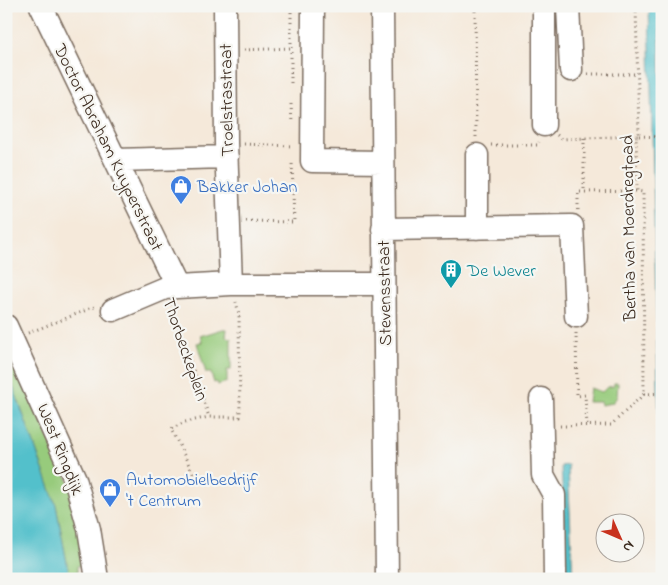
<svg xmlns="http://www.w3.org/2000/svg" width="668" height="585" font-family="'Indie Flower',sans-serif">
	<rect width="100%" height="100%" fill="#f6f6f2"/>
	<filter id="ink" filterUnits="userSpaceOnUse"><feTurbulence type="fractalNoise" baseFrequency=".02" numOctaves="2"/><feDisplacementMap in="SourceGraphic" scale="10" xChannelSelector="R" yChannelSelector="G"/><feConvolveMatrix kernelMatrix="1 2 1 2 8 2 1 2 1" color-interpolation-filters="sRGB"/></filter>
	<filter id="wash" filterUnits="userSpaceOnUse"><feTurbulence type="fractalNoise" baseFrequency=".0096" numOctaves="4" result="noise"/><feDisplacementMap in="SourceGraphic" scale="20" xChannelSelector="R" yChannelSelector="G"/><feGaussianBlur stdDeviation="1.12" result="paint"/><feColorMatrix in="noise" values="0 0 0 0 0 0 0 0 0 0 0 0 0 0 0 0 0 1.4 0 .05"/><feComposite in="paint" operator="in"/></filter>
	<g filter="url(#wash)">
		<rect width="100%" height="100%" fill="#f5e9da"/>
		<path fill="#97cb7c" stroke="#697a4d" d="M 223,329 L 227,329 L 226,337 L 231,338 L 231,370 L 227,370 L 227,382 L 218,385 L 217,382 L 214,383 L 211,373 L 206,373 L 197,343 L 202,342 L 200,336 Z
			M 6,346 L 69,482 L 86,564 L 77,566 L 78,579 L 70,579 L 56,505 L 6,367 Z
			M 614,383 L 618,383 L 617,397 L 612,403 L 601,405 L 600,402 L 588,402 L 590,388 L 602,392 L 607,387 L 614,386 Z"/>
		<path fill="#53c0cb" stroke="#477574" d="M 649,6 L 659,6 L 662,146 L 662,551 Z
			M 6,367 L 56,505 L 70,579 L 8,579 L 6,571 Z
			M 568,465 L 573,579 L 567,579 L 561,466 Z"/>
	</g>
	<g filter="url(#ink)">
		<g fill="none" stroke-linecap="round" stroke-linejoin="round">
			<g stroke="#7c6d60" stroke-width="25">
				<path id="minor" d="M 41,6 L 177,287
					M 225,6 L 226,143 L 231,284
					M 313,6 L 312,161 L 383,162
					M 382,6 L 387,579
					M 544,6 L 544,125
					M 568,6 L 571,70
					M 477,155 L 477,228
					M 116,160 L 227,157
					M 383,229 L 572,226 L 576,316
					M 113,310 L 165,288 L 177,287 L 231,284 L 384,284
					M 6,326 L 75,479 L 89,529 L 97,579
					M 541,399 L 543,475 L 554,495 L 555,579"/>
			</g>
			<path stroke="#7c6d60" stroke-width="3" stroke-dasharray="1 4" stroke-linecap="butt" d="M 475,6 L 476,138
				M 244,50 L 291,48
				M 588,74 L 638,74
				M 291,83 L 291,6
				M 291,104 L 292,123
				M 557,135 L 562,139 L 636,136
				M 639,136 L 662,137
				M 584,138 L 584,192 L 637,191
				M 244,144 L 292,146
				M 491,145 L 538,145 L 539,142
				M 578,210 L 578,192 L 584,192
				M 246,221 L 294,222 L 292,162
				M 171,304 L 209,417 L 240,417 L 239,314 L 236,302
				M 28,333 L 97,306
				M 576,333 L 577,396 L 585,395 L 587,425
				M 644,394 L 662,393
				M 560,426 L 611,425 L 644,394 L 643,192 L 637,191 L 636,136 L 639,136 L 636,6
				M 193,473 L 171,429 L 185,422 L 209,417"/>
			<use href="#minor" stroke="#fff" stroke-width="22"/>
		</g>
	</g>
	<defs>
		<g id="shop-pin" transform="scale(1.125)"><path d="M0 17L-7.5 6A9.5 9.5 0 1 1 7.5 6Z" fill="#3f7fe0" stroke="#f6f6f2"/><path d="M-5-2.5h2.3a2.7 3.5 0 0 1 5.4 0H5L5.5 6h-11ZM-1.5-2.5h3a1.5 2.3 0 0 0-3 0Z" fill="#fff"/></g>
		<g id="building-pin" transform="scale(1.125)"><path d="M0 17L-7.5 6A9.5 9.5 0 1 1 7.5 6Z" fill="#0f9aa8" stroke="#f6f6f2"/><path d="M-4-6H4V6H1V3H-1V6H-4ZM-2.5-4.3h1.7v1.8h-1.7ZM.8-4.3h1.7v1.8H.8ZM-2.5-1h1.7V.8h-1.7ZM.8-1h1.7V.8H.8Z" fill="#fff"/></g>
	</defs>
	<g fill-rule="evenodd">
		<use href="#shop-pin" x="181" y="186"/>
		<use href="#building-pin" x="451" y="270"/>
		<use href="#shop-pin" x="110" y="489"/>
	</g>
	<g text-anchor="middle" stroke-width="4.5" stroke-linejoin="round" paint-order="stroke">
		<g font-size="18" fill="#3b2a1e" stroke="#f6f6f2">
			<text transform="translate(226 100) rotate(-91)" y="6">Troelstrastraat</text>
			<text transform="translate(109 147) rotate(64)" y="6">Doctor Abraham Kuyperstraat</text>
			<text transform="translate(628 228) rotate(-91)" y="6">Bertha van Moerdregtpad</text>
			<text transform="translate(384 293) rotate(-91)" y="6">Stevensstraat</text>
			<text transform="translate(186 349) rotate(71)" y="6">Thorbeckeplein</text>
			<text transform="translate(61 449) rotate(68)" y="6">West Ringdijk</text>
		</g>
		<g font-size="18" fill="#366cbe" stroke="#f6f6f2" text-anchor="start">
			<text x="197" y="192">Bakker Johan</text>
			<text x="126" y="485">Automobielbedrijf<tspan x="126" dy="21">'t Centrum</tspan></text>
		</g>
		<g font-size="18" fill="#0d838f" stroke="#f6f6f2" text-anchor="start">
			<text x="467" y="276">De Wever</text>
		</g>
	</g>
	<rect width="668" height="585" fill="none" stroke="#f6f6f2" stroke-width="25"/>
	<g transform="translate(620 538) rotate(135)"><circle r="24" fill="#f6f6f2" stroke="#aba49d"/>
	<path d="M0-4L9 19L0 12L-9 19Z" fill="#c8321e"/>
	<text y="-8" font-size="14" font-weight="bold" text-anchor="middle" fill="#3b2a1e">N</text>
	</g>
</svg>
